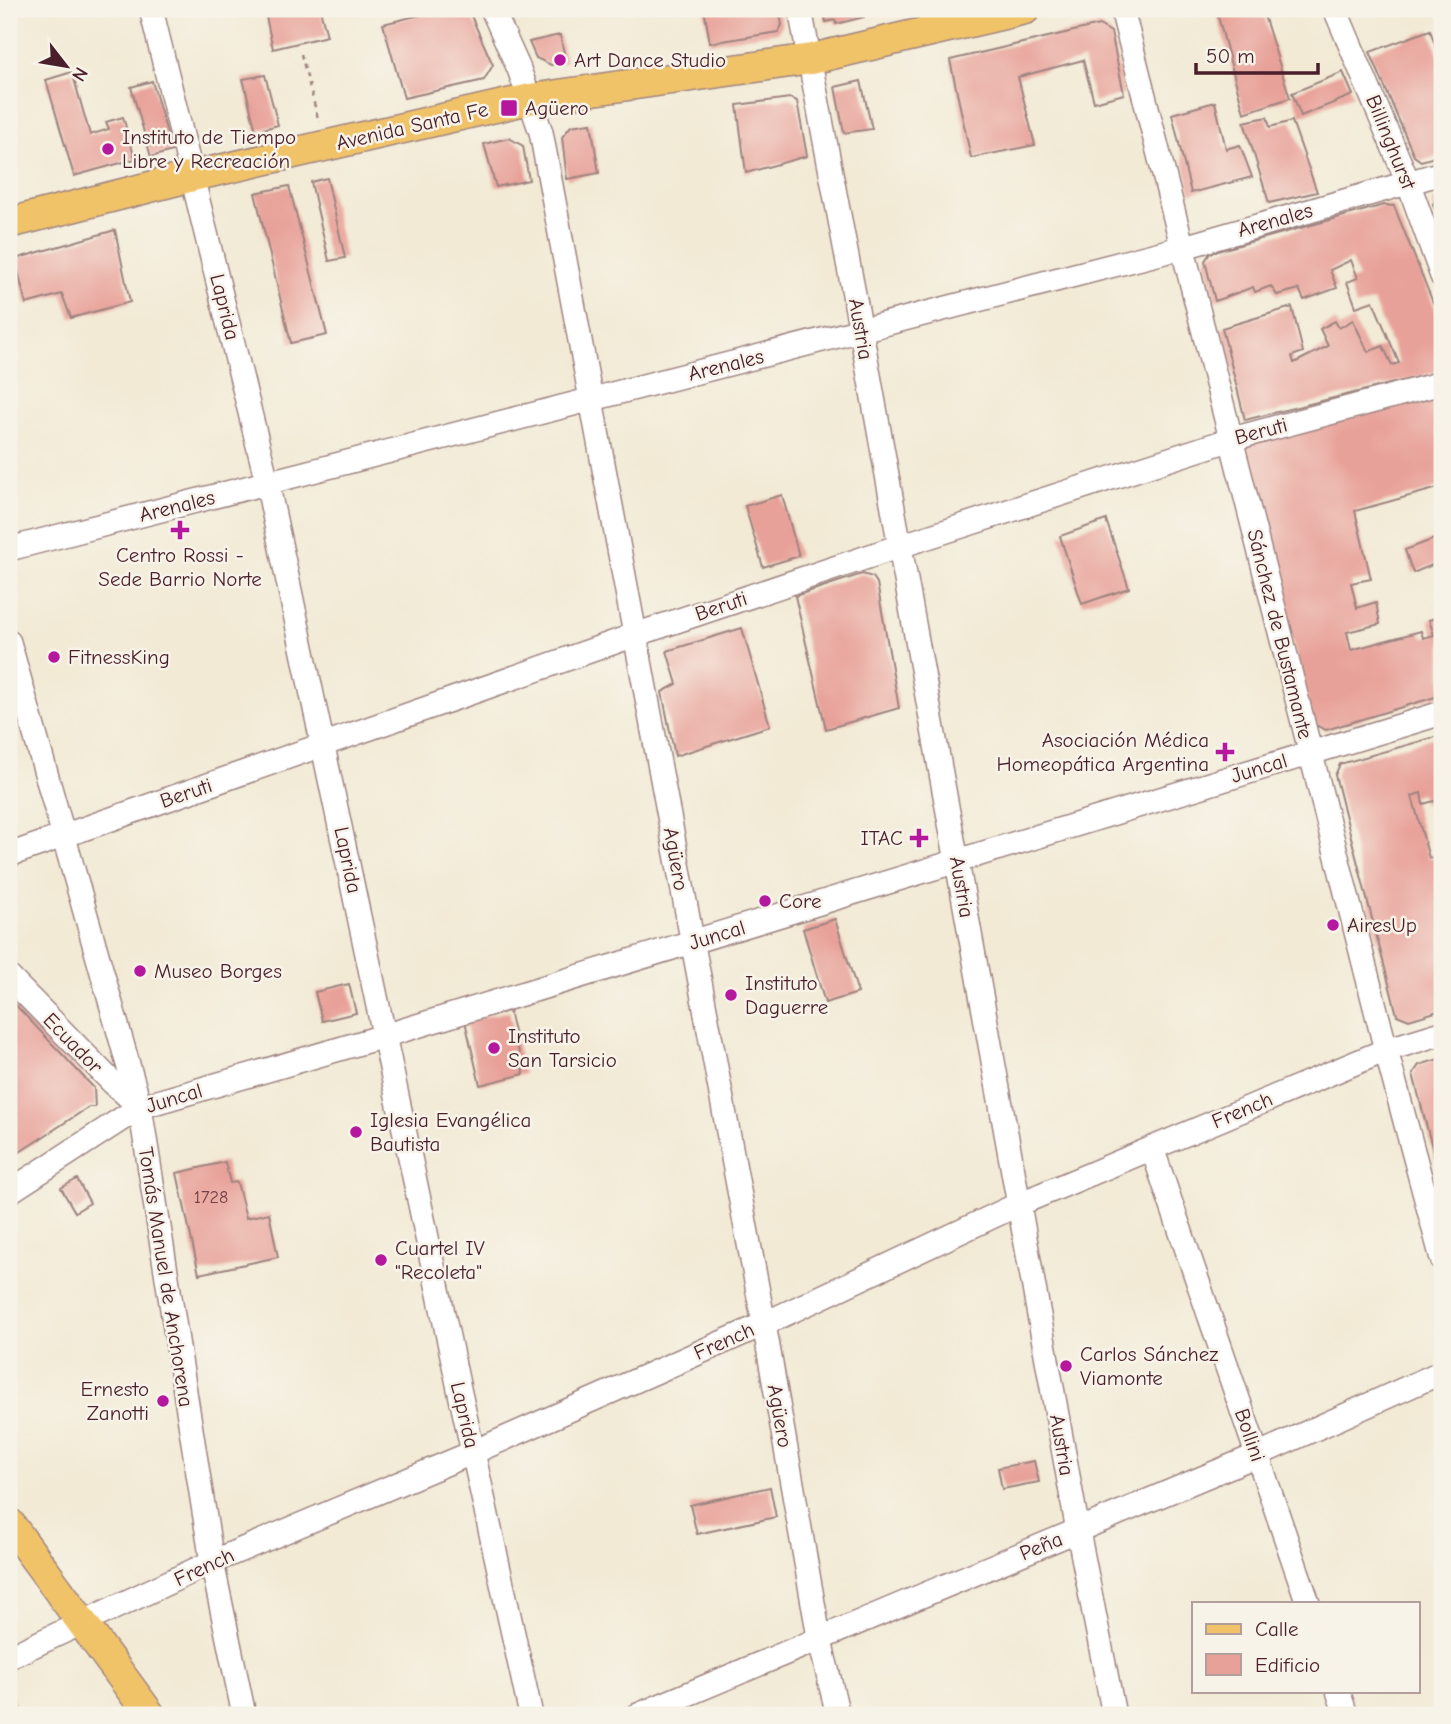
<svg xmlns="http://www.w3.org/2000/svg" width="1451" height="1724" font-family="'Comic Neue',sans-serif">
	<rect width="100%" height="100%" fill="#f7f3e8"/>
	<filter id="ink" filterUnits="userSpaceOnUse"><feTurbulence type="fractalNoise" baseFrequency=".0143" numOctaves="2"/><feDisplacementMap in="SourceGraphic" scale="14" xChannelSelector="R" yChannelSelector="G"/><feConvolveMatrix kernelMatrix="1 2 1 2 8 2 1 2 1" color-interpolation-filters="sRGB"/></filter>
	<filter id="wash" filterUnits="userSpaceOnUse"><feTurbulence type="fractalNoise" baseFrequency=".00686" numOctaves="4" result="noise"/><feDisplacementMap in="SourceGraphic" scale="28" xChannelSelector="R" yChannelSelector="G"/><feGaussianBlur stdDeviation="1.57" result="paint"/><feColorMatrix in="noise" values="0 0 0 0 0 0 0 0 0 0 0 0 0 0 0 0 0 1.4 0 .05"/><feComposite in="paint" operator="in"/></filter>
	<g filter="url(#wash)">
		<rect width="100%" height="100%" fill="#f2ead5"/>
		<g id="blocks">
			<path fill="#e8a199" d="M 277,9 L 320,9 L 327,36 L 273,49 L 265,12 Z
				M 445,9 L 468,9 L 493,65 L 484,80 L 404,98 L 383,24 Z
				M 704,9 L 779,9 L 782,25 L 778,32 L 710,43 Z
				M 823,9 L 862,9 L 864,17 L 836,24 L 835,20 L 826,22 Z
				M 1216,9 L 1262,9 L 1290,98 L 1244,113 Z
				M 1099,25 L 1111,32 L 1124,94 L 1094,102 L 1083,60 L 1018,77 L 1035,145 L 971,158 L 950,60 Z
				M 1430,30 L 1442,65 L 1442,155 L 1421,161 L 1414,156 L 1370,52 Z
				M 560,35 L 566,62 L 551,65 L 536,58 L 529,42 Z
				M 72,72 L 90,135 L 109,129 L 106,122 L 123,117 L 135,159 L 74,176 L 46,80 Z
				M 1343,72 L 1353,95 L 1301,116 L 1292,93 Z
				M 265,75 L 278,125 L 256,131 L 243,79 Z
				M 152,81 L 172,151 L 151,157 L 131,87 Z
				M 861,81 L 872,129 L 844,133 L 835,87 Z
				M 790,98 L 797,101 L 807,156 L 746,173 L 737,105 Z
				M 1215,102 L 1226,149 L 1240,145 L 1252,177 L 1191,193 L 1172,114 Z
				M 1267,117 L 1270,127 L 1292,121 L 1317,192 L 1269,203 L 1244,122 Z
				M 591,123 L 599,173 L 567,179 L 562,137 L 571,126 Z
				M 509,138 L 523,146 L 529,180 L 496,187 L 484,144 Z
				M 327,178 L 345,258 L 329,261 L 311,182 Z
				M 289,186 L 327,335 L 291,343 L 255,193 Z
				M 1440,192 L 1442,192 L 1442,226 L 1433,204 Z
				M 1384,205 L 1394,206 L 1442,325 L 1442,371 L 1245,420 L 1222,328 L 1292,307 L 1303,352 L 1292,356 L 1294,363 L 1328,346 L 1320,329 L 1335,321 L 1339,328 L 1353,320 L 1368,352 L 1383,346 L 1392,365 L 1399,363 L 1373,301 L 1356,307 L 1347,282 L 1358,278 L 1351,260 L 1330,270 L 1337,288 L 1304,300 L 1299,289 L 1277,295 L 1271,286 L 1255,292 L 1253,287 L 1215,301 L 1205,261 L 1210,253 Z
				M 115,230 L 130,302 L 71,318 L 62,294 L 26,304 L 15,259 Z
				M 1442,394 L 1442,487 L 1355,511 L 1371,579 L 1351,583 L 1357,608 L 1376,602 L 1380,624 L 1347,632 L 1351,650 L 1421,631 L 1423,638 L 1434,635 L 1429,620 L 1442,616 L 1442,695 L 1326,730 L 1313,724 L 1243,444 Z
				M 782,495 L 799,556 L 763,567 L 745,506 Z
				M 1106,520 L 1129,588 L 1082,604 L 1060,536 Z
				M 1442,536 L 1442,561 L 1413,573 L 1405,550 Z
				M 862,574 L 873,577 L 877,583 L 899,708 L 826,729 L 795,596 Z
				M 742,628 L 770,726 L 675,756 L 662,692 L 677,684 L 667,651 Z
				M 9,689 L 21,716 L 9,722 Z
				M 1442,735 L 1442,799 L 1423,804 L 1421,793 L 1412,796 L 1429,858 L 1442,855 L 1442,1010 L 1409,1020 L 1397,1015 L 1335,775 L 1340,764 Z
				M 835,919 L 858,993 L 825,1003 L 803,929 Z
				M 349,984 L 356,1013 L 322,1021 L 315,992 Z
				M 9,998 L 94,1088 L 95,1107 L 89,1107 L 9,1159 Z
				M 509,1011 L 524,1074 L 480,1085 L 465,1021 Z
				M 1442,1058 L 1442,1182 L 1441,1182 L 1413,1074 L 1419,1065 Z
				M 225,1162 L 230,1183 L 237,1182 L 246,1218 L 269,1213 L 278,1257 L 199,1274 L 177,1173 Z
				M 77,1179 L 90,1203 L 75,1212 L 61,1188 Z
				M 1034,1461 L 1039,1482 L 1002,1489 L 998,1468 Z
				M 770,1487 L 776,1517 L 697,1534 L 690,1505 Z
				M 9,1691 L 20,1715 L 9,1715 Z"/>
		</g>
	</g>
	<g filter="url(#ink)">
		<use href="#blocks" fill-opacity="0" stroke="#9e8480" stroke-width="2"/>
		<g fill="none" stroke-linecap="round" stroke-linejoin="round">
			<g stroke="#9e8480" stroke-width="26">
				<path id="minor" d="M 151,9 L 267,482 L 458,1384 L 531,1715
					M 492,9 L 519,69 L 541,132 L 764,1324 L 819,1637 L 838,1715
					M 800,9 L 861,331 L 1078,1531 L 1114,1715
					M 1122,9 L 1386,1050 L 1442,1259
					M 1335,9 L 1408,182 L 1442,276
					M 9,549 L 1184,247 L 1442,173
					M 9,642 L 140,1107 L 212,1562 L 244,1715
					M 9,855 L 635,635 L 900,546 L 1232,439 L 1442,383
					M 9,977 L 113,1083 L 140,1107
					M 1152,1148 L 1308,1603
					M 9,1192 L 140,1107 L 384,1036 L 1442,713
					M 9,1657 L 212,1562 L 474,1452 L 764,1324 L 1019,1204 L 1386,1050 L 1442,1033
					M 1338,1691 L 1346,1715
					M 638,1715 L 1257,1455 L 1442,1372"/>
			</g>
			<g stroke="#9e8480" stroke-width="33">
				<path id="major" d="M 9,223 L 193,176 L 530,99 L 811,59 L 1025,9
					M 9,1523 L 150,1715"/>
			</g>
			<path stroke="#9e8480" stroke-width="2.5" stroke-dasharray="5 5" stroke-linecap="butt" d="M 301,54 L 319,122"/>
			<use href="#minor" stroke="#fff" stroke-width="23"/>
			<use href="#major" stroke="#f1c369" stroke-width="30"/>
		</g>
	</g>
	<g fill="#b5179e" stroke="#f7f3e8" stroke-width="2.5">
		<circle cx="560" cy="60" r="7"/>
		<rect x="500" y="99" width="18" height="18" rx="3.5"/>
		<circle cx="108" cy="149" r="7"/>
		<path d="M176.5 519.5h7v7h7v7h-7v7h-7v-7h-7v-7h7z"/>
		<circle cx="54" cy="657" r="7"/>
		<path d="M1221.5 741.5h7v7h7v7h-7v7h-7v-7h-7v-7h7z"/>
		<path d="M915.5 827.5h7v7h7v7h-7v7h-7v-7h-7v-7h7z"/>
		<circle cx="765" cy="901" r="7"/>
		<circle cx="1333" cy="925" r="7"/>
		<circle cx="140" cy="971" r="7"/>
		<circle cx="731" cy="995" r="7"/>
		<circle cx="494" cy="1048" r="7"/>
		<circle cx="356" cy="1132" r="7"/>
		<circle cx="381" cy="1260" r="7"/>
		<circle cx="1066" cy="1366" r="7"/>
		<circle cx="163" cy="1401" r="7"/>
	</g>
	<g text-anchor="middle" stroke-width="5" stroke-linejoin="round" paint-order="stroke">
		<g font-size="18" fill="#724046">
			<text x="211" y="1203">1728</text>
		</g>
		<g font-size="21" fill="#4a1f2b" stroke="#f7f3e8" text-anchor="start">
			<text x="574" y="67">Art Dance Studio</text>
			<text x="525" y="115">Agüero</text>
			<text x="122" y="144">Instituto de Tiempo<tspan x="122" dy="24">Libre y Recreación</tspan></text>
			<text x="180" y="562" text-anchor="middle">Centro Rossi -<tspan x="180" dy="24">Sede Barrio Norte</tspan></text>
			<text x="68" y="664">FitnessKing</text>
			<text x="1209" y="747" text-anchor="end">Asociación Médica<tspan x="1209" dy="24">Homeopática Argentina</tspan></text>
			<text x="903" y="845" text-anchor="end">ITAC</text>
			<text x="779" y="908">Core</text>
			<text x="1347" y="932">AiresUp</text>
			<text x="154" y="978">Museo Borges</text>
			<text x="745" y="990">Instituto<tspan x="745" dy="24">Daguerre</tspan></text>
			<text x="508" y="1043">Instituto<tspan x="508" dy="24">San Tarsicio</tspan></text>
			<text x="370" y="1127">Iglesia Evangélica<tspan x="370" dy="24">Bautista</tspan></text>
			<text x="395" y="1255">Cuartel IV<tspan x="395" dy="24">"Recoleta"</tspan></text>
			<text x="1080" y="1361">Carlos Sánchez<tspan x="1080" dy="24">Viamonte</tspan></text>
			<text x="149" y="1396" text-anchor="end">Ernesto<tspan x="149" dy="24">Zanotti</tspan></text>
		</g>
		<g font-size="21" fill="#4a1f2b" stroke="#f7f3e8">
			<text transform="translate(412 126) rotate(-13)" y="7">Avenida Santa Fe</text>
			<text transform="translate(1391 142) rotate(68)" y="7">Billinghurst</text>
			<text transform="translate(1275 220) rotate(-16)" y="7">Arenales</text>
			<text transform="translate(225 307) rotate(76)" y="7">Laprida</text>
			<text transform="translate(861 329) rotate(80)" y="7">Austria</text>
			<text transform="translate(726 365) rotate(-14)" y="7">Arenales</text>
			<text transform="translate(1261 431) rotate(-15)" y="7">Beruti</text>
			<text transform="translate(177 506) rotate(-14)" y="7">Arenales</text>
			<text transform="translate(721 606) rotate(-19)" y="7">Beruti</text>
			<text transform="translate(1280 634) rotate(76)" y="7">Sánchez de Bustamante</text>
			<text transform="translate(1259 768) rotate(-17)" y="7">Juncal</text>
			<text transform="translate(186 793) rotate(-19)" y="7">Beruti</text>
			<text transform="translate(676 859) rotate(80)" y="7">Agüero</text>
			<text transform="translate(348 860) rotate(78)" y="7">Laprida</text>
			<text transform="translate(962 887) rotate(80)" y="7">Austria</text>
			<text transform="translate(717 935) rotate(-17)" y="7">Juncal</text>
			<text transform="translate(73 1043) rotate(46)" y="7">Ecuador</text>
			<text transform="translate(174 1098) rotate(-17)" y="7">Juncal</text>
			<text transform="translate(1242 1110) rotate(-23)" y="7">French</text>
			<text transform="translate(166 1277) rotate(81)" y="7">Tomás Manuel de Anchorena</text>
			<text transform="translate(724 1341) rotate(-24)" y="7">French</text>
			<text transform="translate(465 1415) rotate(77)" y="7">Laprida</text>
			<text transform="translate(780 1416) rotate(80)" y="7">Agüero</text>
			<text transform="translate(1250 1435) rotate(71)" y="7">Bollini</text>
			<text transform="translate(1062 1445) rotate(80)" y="7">Austria</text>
			<text transform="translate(1041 1546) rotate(-22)" y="7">Peña</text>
			<text transform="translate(204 1567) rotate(-25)" y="7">French</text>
		</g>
	</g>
	<rect width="1451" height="1724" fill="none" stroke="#f7f3e8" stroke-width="35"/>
	<rect x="1192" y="1602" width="228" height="91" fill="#f7f3e8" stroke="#b29e9c" stroke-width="2"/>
	<rect x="1206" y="1624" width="35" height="10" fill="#f1c369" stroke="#b29e9c" stroke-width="2"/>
	<text x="1255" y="1636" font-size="21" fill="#4a1f2b">Calle</text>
	<rect x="1206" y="1654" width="35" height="21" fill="#e8a199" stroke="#b29e9c" stroke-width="2"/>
	<text x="1255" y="1672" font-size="21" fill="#4a1f2b">Edificio</text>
	<g transform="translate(66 66) rotate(121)" stroke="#f7f3e8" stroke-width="5" paint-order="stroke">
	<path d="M0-5L12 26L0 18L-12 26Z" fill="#4a1f2b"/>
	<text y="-10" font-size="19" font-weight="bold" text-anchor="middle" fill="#4a1f2b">N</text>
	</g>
	<path d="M1196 63v10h122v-10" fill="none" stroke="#4a1f2b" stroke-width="3.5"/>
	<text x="1206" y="63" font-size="21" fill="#4a1f2b" stroke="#f7f3e8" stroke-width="5" paint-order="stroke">50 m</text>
</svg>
